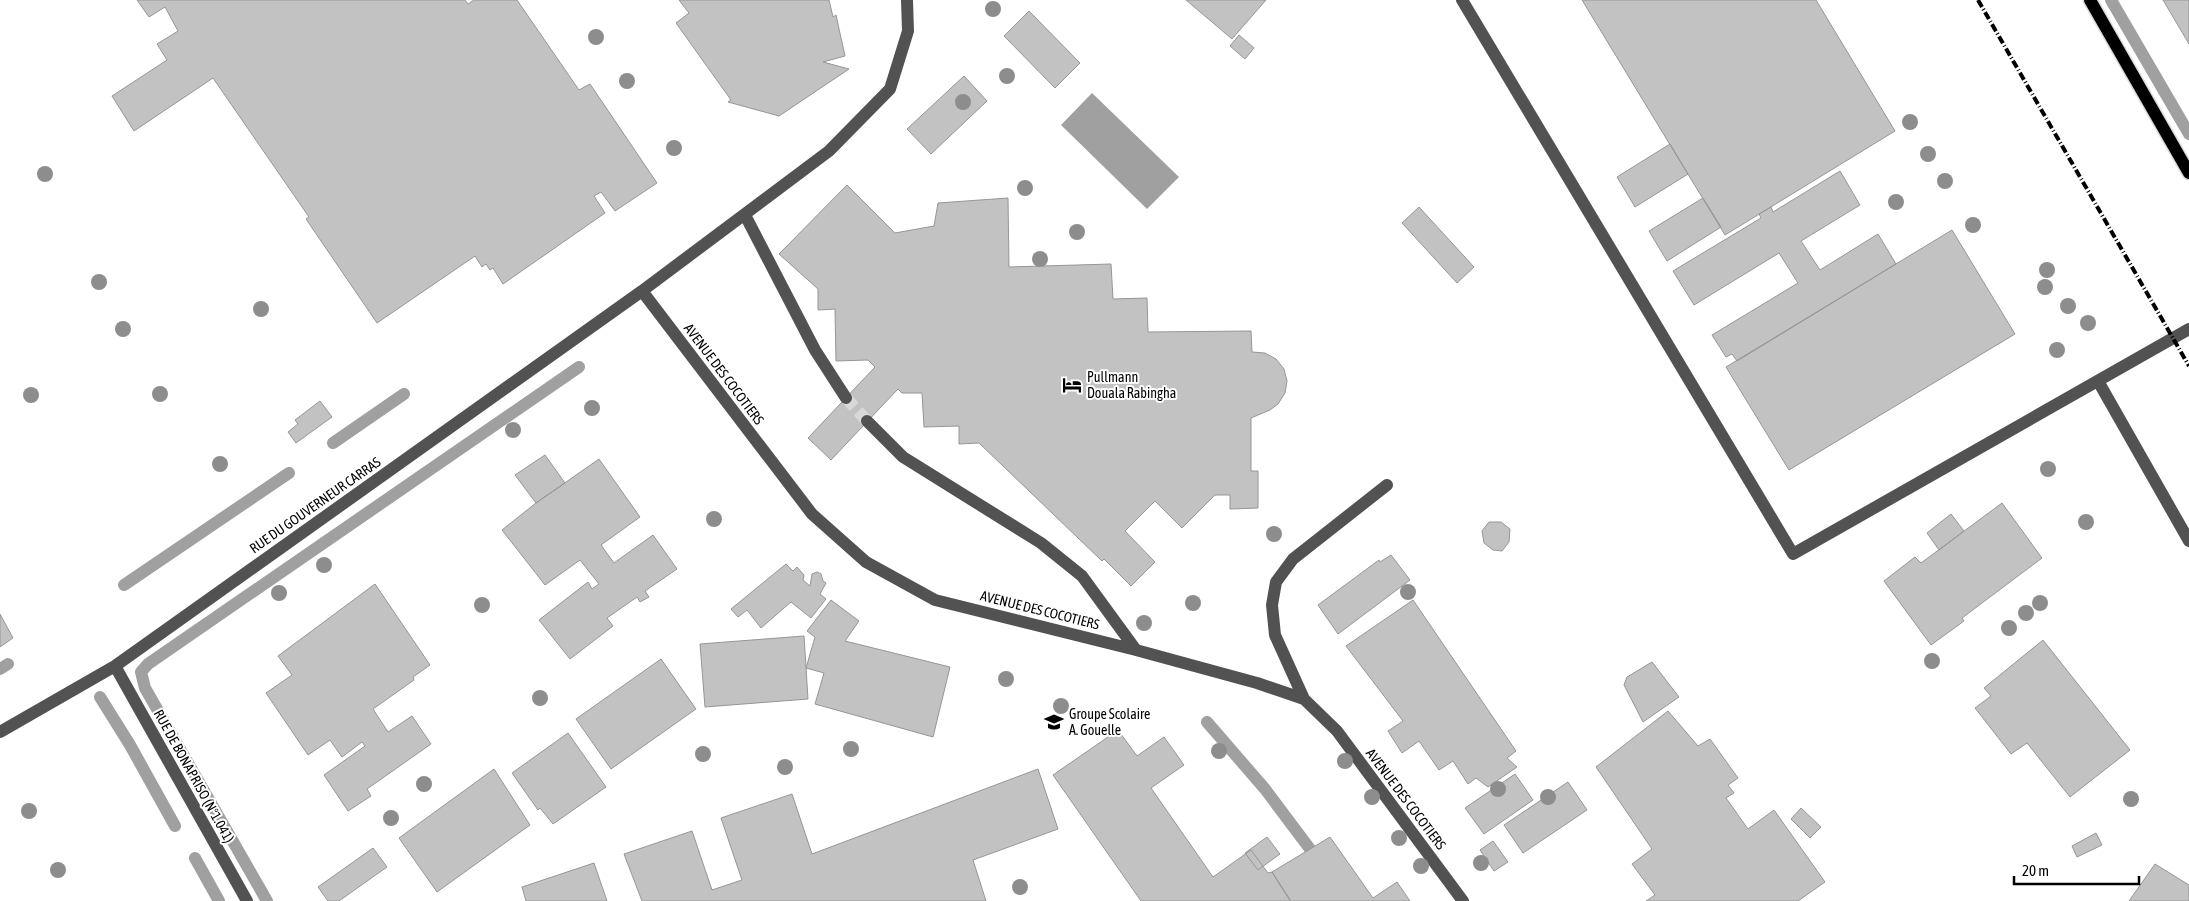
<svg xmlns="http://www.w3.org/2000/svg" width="2189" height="901" font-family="'Asap Condensed',sans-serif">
	<rect width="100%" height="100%" fill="#fff"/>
	<path fill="#a0a0a0" d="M 1092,93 L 1179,177 L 1147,209 L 1061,125 Z"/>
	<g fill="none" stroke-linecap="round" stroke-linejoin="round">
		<path stroke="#a0a0a0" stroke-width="12" d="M 2111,0 L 2189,134
			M 333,443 L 404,394
			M 124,585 L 289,473
			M 0,669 L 8,664
			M 100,697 L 130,745 L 175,826
			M 1207,722 L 1265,789 L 1310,849
			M 195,858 L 219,901
			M 267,901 L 145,688 L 141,672 L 148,664 L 579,367"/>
	</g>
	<path fill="#c2c2c2" stroke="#969696" d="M 137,0 L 465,0 L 468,4 L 474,0 L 517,0 L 579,90 L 590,84 L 657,183 L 615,211 L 601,192 L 594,196 L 605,213 L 503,284 L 493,268 L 490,270 L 486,264 L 482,267 L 475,256 L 377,323 L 306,219 L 309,217 L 213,78 L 134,131 L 112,96 L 167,60 L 157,44 L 178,31 L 165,7 L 149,17 Z
		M 679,0 L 829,0 L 833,17 L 836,15 L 845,56 L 823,62 L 849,69 L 779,116 L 728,102 L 731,100 L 676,23 L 689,13 Z
		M 1186,0 L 1266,0 L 1232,39 Z
		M 1582,0 L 1816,0 L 1895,131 L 1725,235 Z
		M 2163,0 L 2189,0 L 2189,44 Z
		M 1029,11 L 1080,63 L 1055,88 L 1004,36 Z
		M 1239,35 L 1254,48 L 1245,59 L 1230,46 Z
		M 964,76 L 987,101 L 931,154 L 907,129 Z
		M 1670,144 L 1688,174 L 1635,207 L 1617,177 Z
		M 1840,171 L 1860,205 L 1801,241 L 1820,270 L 1878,234 L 1896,264 L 1737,361 L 1732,354 L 1726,357 L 1712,335 L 1798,283 L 1779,253 L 1694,305 L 1673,271 L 1761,218 L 1759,214 L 1771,207 L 1773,212 Z
		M 847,185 L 895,233 L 934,226 L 938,203 L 1008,198 L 1009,267 L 1111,264 L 1113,299 L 1147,298 L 1148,332 L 1251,331 L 1252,352 L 1265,353 L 1276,359 L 1284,369 L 1287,381 L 1285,393 L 1278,404 L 1270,410 L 1251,418 L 1251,471 L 1258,471 L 1258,508 L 1230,509 L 1230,495 L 1215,495 L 1182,528 L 1155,501 L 1125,531 L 1155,562 L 1131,586 L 1104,559 L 1102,561 L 979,443 L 959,444 L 959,426 L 924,427 L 922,393 L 902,393 L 898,389 L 831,460 L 808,438 L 875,367 L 868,360 L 836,361 L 835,309 L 818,310 L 818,289 L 779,254 Z
		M 1703,198 L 1721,227 L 1667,261 L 1649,231 Z
		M 1419,207 L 1474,267 L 1457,283 L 1402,223 Z
		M 1952,230 L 2015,334 L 1789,470 L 1726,367 Z
		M 320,401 L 332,417 L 296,443 L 288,432 L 298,424 L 295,420 Z
		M 545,455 L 565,483 L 536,503 L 515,475 Z
		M 599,459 L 640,517 L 601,545 L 614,563 L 653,535 L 677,569 L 645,591 L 649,597 L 640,602 L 637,597 L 607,618 L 613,626 L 570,659 L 539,620 L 588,582 L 592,589 L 599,584 L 580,560 L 545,585 L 502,530 L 536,503 Z
		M 2002,503 L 2042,558 L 1962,618 L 1964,621 L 1931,645 L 1884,581 L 1915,557 L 1921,563 Z
		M 1951,514 L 1964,531 L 1939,550 L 1927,533 Z
		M 1489,522 L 1501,522 L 1510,529 L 1509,542 L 1502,551 L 1493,550 L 1484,543 L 1482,531 Z
		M 1391,555 L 1410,580 L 1338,634 L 1318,605 L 1379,560 L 1380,562 Z
		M 786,564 L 793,571 L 797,567 L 804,575 L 803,580 L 810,586 L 812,574 L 817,572 L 821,574 L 823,581 L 826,583 L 820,594 L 826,599 L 811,618 L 791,602 L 761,628 L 747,610 L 738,617 L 731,609 Z
		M 375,584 L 430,665 L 413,677 L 414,680 L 373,709 L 388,732 L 412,716 L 431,744 L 367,789 L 371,796 L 348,811 L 324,775 L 365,746 L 362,742 L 342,757 L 330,740 L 308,755 L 266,693 L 292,675 L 278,656 Z
		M 831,600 L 859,621 L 845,641 L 950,667 L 933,737 L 815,704 L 824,673 L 806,668 L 815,637 L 807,631 Z
		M 1413,600 L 1516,751 L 1507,758 L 1517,767 L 1488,787 L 1476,778 L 1468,784 L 1453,761 L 1439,770 L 1419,741 L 1402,753 L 1388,731 L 1403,721 L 1346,646 Z
		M 0,614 L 13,638 L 0,647 Z
		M 804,636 L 808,699 L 705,707 L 700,644 Z
		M 2043,640 L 2130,750 L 2070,797 L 2027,743 L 2011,754 L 1975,708 L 1991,696 L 1984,688 Z
		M 661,659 L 696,709 L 611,769 L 576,719 Z
		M 1652,662 L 1679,697 L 1643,722 L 1624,685 L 1627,677 Z
		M 1668,711 L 1698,746 L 1710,739 L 1738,778 L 1728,785 L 1734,793 L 1726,798 L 1748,829 L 1774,810 L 1825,882 L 1798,901 L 1646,901 L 1655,895 L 1632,864 L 1652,849 L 1596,767 Z
		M 1118,730 L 1137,756 L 1164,737 L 1184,765 L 1151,788 L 1213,877 L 1251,850 L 1268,873 L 1272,872 L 1290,901 L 1141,901 L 1053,775 Z
		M 568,733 L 606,787 L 553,824 L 540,808 L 538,810 L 512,773 Z
		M 494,769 L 530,825 L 437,892 L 399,838 Z
		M 1038,769 L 1058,829 L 973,860 L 986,901 L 642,901 L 624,854 L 692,831 L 712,890 L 742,880 L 721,818 L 792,794 L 812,854 Z
		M 1515,774 L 1533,800 L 1484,834 L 1465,808 Z
		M 1568,782 L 1587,810 L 1523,853 L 1504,825 Z
		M 1801,808 L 1821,827 L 1810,838 L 1791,819 Z
		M 2096,833 L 2102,845 L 2077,857 L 2072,846 Z
		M 1267,837 L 1280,854 L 1258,870 L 1245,853 Z
		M 1330,837 L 1373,898 L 1397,882 L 1410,901 L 1291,901 L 1272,872 Z
		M 1493,841 L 1508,862 L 1494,871 L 1480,850 Z
		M 373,848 L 387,867 L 339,901 L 328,901 L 318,887 Z
		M 594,863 L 607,901 L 526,901 L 522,887 Z
		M 2155,864 L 2189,885 L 2189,901 L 2129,901 Z"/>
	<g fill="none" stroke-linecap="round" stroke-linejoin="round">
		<path stroke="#d9d9d9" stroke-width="12" stroke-dasharray="12 6" stroke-linecap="butt" d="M 846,398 L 867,421"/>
		<g stroke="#dbdbdb" stroke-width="15">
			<path id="major" d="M 2090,0 L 2189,173"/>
		</g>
		<path stroke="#525252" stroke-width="12" d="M 1462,0 L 1793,554 L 2189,329
			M 745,215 L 815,350 L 846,398
			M 642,291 L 812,514 L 866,562 L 935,600 L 1136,650 L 1257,683 L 1304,699 L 1337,731 L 1463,901
			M 2098,381 L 2189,541
			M 867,421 L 903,457 L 1041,543 L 1082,576 L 1136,650
			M 115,666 L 247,901
			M 1304,699 L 1275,635 L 1272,605 L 1276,582 L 1293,559 L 1387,485
			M 0,732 L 115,666 L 642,291 L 829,151 L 890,89 L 908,31 L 907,0"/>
		<use href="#major" stroke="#000" stroke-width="12"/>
		<path stroke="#000" stroke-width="4" stroke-dasharray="8 2.5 1 2.5" stroke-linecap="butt" d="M 1978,0 L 2189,366"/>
	</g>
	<g fill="#8d8d8d">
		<circle cx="993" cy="9" r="8"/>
		<circle cx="596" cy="37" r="8"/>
		<circle cx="1007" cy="76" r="8"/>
		<circle cx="627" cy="81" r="8"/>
		<circle cx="963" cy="102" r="8"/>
		<circle cx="1910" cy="122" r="8"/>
		<circle cx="674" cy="148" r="8"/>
		<circle cx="1928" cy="154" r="8"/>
		<circle cx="45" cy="174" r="8"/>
		<circle cx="1945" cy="181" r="8"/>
		<circle cx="1025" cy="188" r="8"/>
		<circle cx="1896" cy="202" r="8"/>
		<circle cx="1973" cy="225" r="8"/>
		<circle cx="1077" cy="232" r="8"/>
		<circle cx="1040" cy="259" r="8"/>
		<circle cx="2047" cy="270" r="8"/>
		<circle cx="99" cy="282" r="8"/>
		<circle cx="2045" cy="287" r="8"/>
		<circle cx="2068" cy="306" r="8"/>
		<circle cx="261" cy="309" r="8"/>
		<circle cx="2088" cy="323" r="8"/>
		<circle cx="123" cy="329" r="8"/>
		<circle cx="2057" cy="350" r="8"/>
		<circle cx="160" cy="394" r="8"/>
		<circle cx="31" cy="395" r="8"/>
		<circle cx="592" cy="408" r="8"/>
		<circle cx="513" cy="430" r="8"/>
		<circle cx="220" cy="464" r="8"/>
		<circle cx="2048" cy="469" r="8"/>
		<circle cx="714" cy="519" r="8"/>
		<circle cx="2086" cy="522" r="8"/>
		<circle cx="1274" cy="534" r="8"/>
		<circle cx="324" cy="565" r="8"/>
		<circle cx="1408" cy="592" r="8"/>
		<circle cx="279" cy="593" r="8"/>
		<circle cx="1193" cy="603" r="8"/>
		<circle cx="2040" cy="603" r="8"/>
		<circle cx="482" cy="605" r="8"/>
		<circle cx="2026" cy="613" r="8"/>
		<circle cx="1144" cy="623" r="8"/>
		<circle cx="2009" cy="628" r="8"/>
		<circle cx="1932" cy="661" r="8"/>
		<circle cx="1006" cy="679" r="8"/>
		<circle cx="540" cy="698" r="8"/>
		<circle cx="1061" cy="706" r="8"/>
		<circle cx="851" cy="749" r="8"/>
		<circle cx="1219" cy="751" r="8"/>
		<circle cx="703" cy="754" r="8"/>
		<circle cx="1345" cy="761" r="8"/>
		<circle cx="785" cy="767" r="8"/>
		<circle cx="424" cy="784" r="8"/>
		<circle cx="1498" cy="789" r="8"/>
		<circle cx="1372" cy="797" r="8"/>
		<circle cx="1548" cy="797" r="8"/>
		<circle cx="2131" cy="799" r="8"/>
		<circle cx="29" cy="811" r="8"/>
		<circle cx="391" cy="818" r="8"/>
		<circle cx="1399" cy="838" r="8"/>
		<circle cx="1481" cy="863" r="8"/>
		<circle cx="1421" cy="866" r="8"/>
		<circle cx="58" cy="870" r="8"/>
		<circle cx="1020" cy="887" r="8"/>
	</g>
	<defs>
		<g id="hotel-bare" transform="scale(1.5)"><path d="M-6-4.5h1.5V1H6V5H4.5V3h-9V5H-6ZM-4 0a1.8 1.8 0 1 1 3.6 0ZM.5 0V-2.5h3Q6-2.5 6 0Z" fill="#000" stroke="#fff" stroke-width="2.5" paint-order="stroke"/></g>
		<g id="school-bare" transform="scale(1.5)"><path d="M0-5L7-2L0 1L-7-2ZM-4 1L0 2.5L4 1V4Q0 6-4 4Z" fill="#000" stroke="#fff" stroke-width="2.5" paint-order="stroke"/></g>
	</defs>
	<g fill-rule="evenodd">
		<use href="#hotel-bare" x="1072" y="385"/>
		<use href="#school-bare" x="1054" y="722"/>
	</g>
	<g text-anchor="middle" stroke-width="4" stroke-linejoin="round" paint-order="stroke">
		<g font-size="14" fill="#000" stroke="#fff">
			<text transform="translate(724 374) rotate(53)" y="5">AVENUE DES COCOTIERS</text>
			<text transform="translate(315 505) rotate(-35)" y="5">RUE DU GOUVERNEUR CARRAS</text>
			<text transform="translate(1040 610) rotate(14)" y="5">AVENUE DES COCOTIERS</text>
			<text transform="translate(194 776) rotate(61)" y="5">RUE DE BONAPRISO (N°1.041)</text>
			<text transform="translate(1406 799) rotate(53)" y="5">AVENUE DES COCOTIERS</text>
		</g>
		<g font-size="14" fill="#000" stroke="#fff" text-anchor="start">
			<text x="1087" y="382">Pullmann<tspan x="1087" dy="16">Douala Rabingha</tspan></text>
			<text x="1069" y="719">Groupe Scolaire<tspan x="1069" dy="16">A. Gouelle</tspan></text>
		</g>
	</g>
	<path d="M2014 876v8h125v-8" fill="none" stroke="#000000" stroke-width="2.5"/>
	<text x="2022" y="876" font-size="15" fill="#000000" stroke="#ffffff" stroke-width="4" paint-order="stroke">20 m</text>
</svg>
